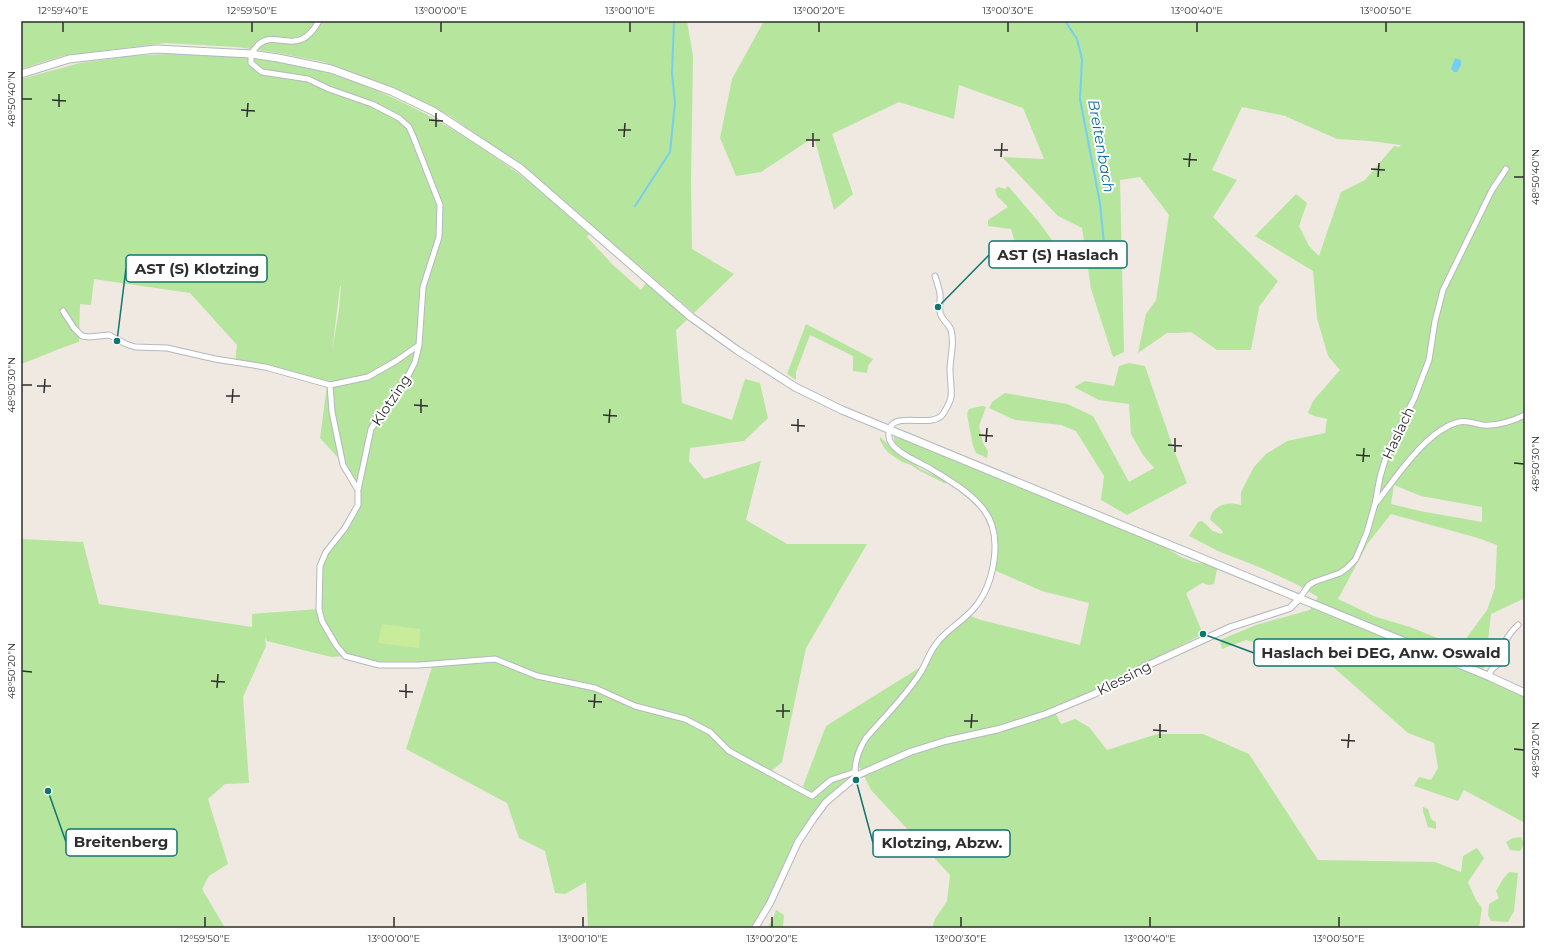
<svg xmlns="http://www.w3.org/2000/svg" width="1546" height="949" font-family="Montserrat,sans-serif">
	<rect width="100%" height="100%" fill="#efe9e1"/>
	<path fill="#b6e59e" fill-rule="evenodd" d="M 21,21 L 687,21 L 693,56 L 691,180 L 692,249 L 734,274 L 694,313 L 526,169 L 450,116 L 399,90 L 324,62 L 278,53 L 237,47 L 166,43 L 62,56 L 21,69 Z
		M 764,21 L 1525,21 L 1525,600 L 1523,599 L 1491,614 L 1485,666 L 1483,670 L 1525,690 L 1525,823 L 1464,790 L 1458,801 L 1414,786 L 1419,777 L 1431,780 L 1438,768 L 1434,743 L 1408,733 L 1332,666 L 1327,663 L 1246,640 L 1222,649 L 1220,640 L 1256,625 L 1310,610 L 1318,597 L 1296,584 L 1259,567 L 1218,551 L 1189,536 L 1198,522 L 1202,521 L 1213,531 L 1221,534 L 1223,532 C 1219,526 1214,524 1210,519 C 1213,504 1229,501 1241,505 L 1241,492 L 1254,467 L 1266,454 L 1287,441 L 1325,433 L 1327,419 L 1314,416 L 1308,413 L 1313,401 L 1340,370 L 1328,356 L 1317,318 L 1313,271 L 1255,236 L 1296,194 L 1307,203 L 1299,226 L 1309,246 L 1319,256 L 1341,192 L 1365,180 L 1394,146 L 1399,147 L 1401,145 L 1370,141 L 1337,139 L 1285,116 L 1242,107 L 1212,170 L 1237,180 L 1213,217 L 1278,281 L 1259,307 L 1251,350 L 1217,350 L 1191,332 L 1178,333 L 1167,333 L 1138,353 L 1146,314 L 1156,300 L 1169,215 L 1140,177 L 1120,180 L 1124,352 L 1113,357 L 1091,289 L 1082,228 L 1058,216 L 1002,157 L 1044,159 L 1023,108 L 959,85 L 954,119 L 899,102 L 832,134 L 853,194 L 834,210 L 814,137 L 761,172 L 736,176 L 720,138 L 732,79 ZM 1394,485 L 1421,496 L 1482,507 L 1482,522 L 1420,511 L 1391,504 ZM 1391,514 L 1478,538 L 1497,545 L 1495,588 L 1487,610 L 1460,647 L 1410,627 L 1376,617 L 1338,599 L 1368,543 Z
		M 169,54 C 201,55 234,54 266,59 C 355,72 440,116 512,169 C 539,188 563,212 589,234 L 587,237 L 613,265 L 641,290 L 646,283 L 688,319 L 676,330 L 682,403 L 732,420 L 745,379 L 760,383 L 768,418 L 744,441 L 690,448 L 689,461 L 704,479 L 761,461 L 746,520 L 787,544 L 867,544 L 806,648 L 782,762 L 769,773 L 811,799 L 831,782 L 848,775 L 849,777 C 830,793 815,810 802,830 C 789,850 780,873 770,894 L 769,900 L 753,928 L 586,928 L 588,927 L 586,882 L 565,894 L 555,893 L 545,851 L 519,838 L 507,803 L 406,749 L 433,664 L 379,665 L 345,656 L 331,657 L 267,641 L 265,637 L 266,646 L 243,697 L 249,783 L 225,784 L 208,799 L 228,864 L 209,876 L 202,889 L 225,928 L 21,928 L 21,539 L 83,542 L 99,604 L 252,627 L 252,614 L 318,609 L 320,566 L 358,505 L 358,490 L 342,462 L 320,438 L 327,385 L 265,367 L 235,363 L 237,345 L 190,293 L 94,279 L 91,305 L 80,304 L 79,342 C 59,348 41,357 21,364 L 21,79 L 80,63 L 129,56 ZM 341,286 L 339,310 L 332,352 L 340,286 Z
		M 1008,186 L 1038,221 L 1052,240 L 1005,262 L 1003,257 L 1016,246 L 1011,229 L 988,226 L 988,220 L 1008,207 L 997,196 L 995,189 L 999,187 L 1005,189 Z
		M 806,324 L 873,359 L 868,366 L 867,373 L 853,371 L 853,356 L 810,335 L 796,372 L 796,380 L 787,374 Z
		M 1129,363 L 1145,366 L 1175,453 L 1187,483 L 1127,515 L 1101,500 L 1104,476 L 1076,431 L 1061,425 L 1015,420 L 989,408 L 992,402 L 1005,393 L 1067,404 L 1093,416 L 1129,482 L 1154,468 L 1143,455 L 1131,434 L 1129,404 L 1099,400 L 1074,387 L 1085,381 L 1114,386 L 1119,366 Z
		M 982,406 L 986,407 L 979,426 L 983,443 L 988,451 L 987,458 L 976,453 L 973,446 L 967,414 L 969,409 Z
		M 894,435 L 1157,544 L 1160,544 L 1181,557 L 1194,562 L 1206,564 L 1217,569 L 1214,584 L 1209,585 L 1202,583 L 1186,593 L 1203,634 L 1054,711 L 1061,724 L 1075,719 L 1089,727 L 1107,750 L 1157,734 L 1203,734 L 1249,754 L 1318,860 L 1435,862 L 1461,872 L 1463,856 L 1477,848 L 1484,858 L 1468,882 L 1476,900 L 1482,908 L 1479,928 L 932,928 L 935,919 L 947,901 L 950,875 L 871,790 L 860,768 L 831,778 L 811,794 L 803,786 L 826,726 L 927,663 L 940,638 L 968,615 L 981,620 L 1080,645 L 1089,603 L 1042,591 L 994,570 L 994,531 L 979,504 L 955,484 L 895,449 Z
		M 880,437 L 894,450 L 914,463 L 920,469 L 943,479 L 948,483 L 944,483 L 918,470 L 911,465 L 902,462 L 890,454 L 885,449 L 880,440 Z
		M 1423,807 L 1428,809 L 1431,819 L 1436,822 L 1436,829 L 1428,827 L 1423,811 Z
		M 1521,837 L 1524,844 L 1520,851 L 1510,850 L 1506,842 L 1513,838 Z
		M 1509,872 L 1518,873 L 1514,911 L 1508,922 L 1491,921 L 1488,915 L 1489,904 L 1499,898 L 1496,891 L 1503,879 Z
		M 776,910 L 784,915 L 783,927 L 786,928 L 767,928 L 773,919 Z"/>
	<path fill="#c9ec9a" d="M 382,624 L 420,629 L 419,648 L 378,643 Z"/>
	<path fill="#75cff0" d="M 1455,58 L 1461,60 L 1461,65 L 1457,72 L 1454,72 L 1451,69 Z"/>
	<g fill="none" stroke-linecap="round" stroke-linejoin="round">
		<path stroke="#75cff0" stroke-width="2" d="M 1065,21 L 1077,39 L 1082,59 L 1080,99 L 1100,203 L 1105,254
			M 635,206 L 670,152 L 675,103 L 672,73 L 674,21"/>
		<g stroke="#b4b7c1" stroke-width="7">
			<path id="minor" d="M 63,311 L 74,328 L 82,336 L 89,337 L 109,335 L 126,344 L 135,347 L 167,348 L 215,359 L 265,367 L 330,385 L 332,412 L 343,465 L 358,490 L 371,429 L 409,374 L 415,362 L 419,345 L 423,287 L 439,237 L 440,205 L 413,136 L 409,127 L 399,118 L 372,104 L 329,89 L 308,79 L 262,72 L 251,63 L 251,54 C 253,51 256,47 259,44 C 277,29 298,59 319,21
				M 330,385 L 368,377 L 396,361 L 419,345
				M 358,490 L 358,505 L 345,528 L 326,552 L 320,566 L 319,609 L 322,621 L 336,645 L 345,656 L 379,665 L 420,665 L 495,659 L 537,676 L 595,688 L 635,706 L 685,719 L 710,732 L 729,751 L 812,796 L 831,780 L 855,772 L 858,775
				M 1376,503 C 1396,478 1426,430 1459,422 C 1466,420 1476,424 1483,425 C 1497,426 1513,421 1525,415
				M 1299,599 L 1309,585 L 1314,582 L 1340,573 L 1347,568 L 1355,560 L 1360,549 L 1367,532 L 1375,504 L 1380,477 L 1388,450 L 1414,399 L 1429,360 L 1435,321 L 1443,290 L 1492,190 L 1506,169
				M 1488,676 L 1492,669 L 1497,665 C 1500,650 1507,635 1518,625
				M 855,772 C 855,759 859,749 866,738 C 884,717 904,698 919,675 C 926,665 929,652 937,643 C 947,629 964,621 975,607 C 994,584 1004,536 984,510 C 970,492 950,481 931,469 C 919,462 890,451 889,437 C 886,406 931,431 943,414 C 946,409 950,403 951,397 C 952,388 950,379 950,370 C 950,357 955,343 951,330 C 949,324 943,321 941,315 C 938,310 941,300 940,294 C 939,288 937,282 935,276"/>
		</g>
		<g stroke="#b4b7c1" stroke-width="8">
			<path id="tertiary" d="M 755,928 L 770,903 L 798,842 L 814,818 L 826,802 L 858,775 L 910,752 L 945,741 L 999,729 L 1046,714 L 1094,694 L 1144,667 L 1231,627 L 1290,608 L 1299,599"/>
		</g>
		<g stroke="#b4b7c1" stroke-width="9">
			<path id="secondary" d="M 21,74 L 69,59 L 156,49 L 251,54 L 278,58 L 331,69 L 391,91 L 433,111 L 520,168 L 691,317 L 737,350 L 795,387 L 842,410 L 1488,676 L 1525,693"/>
		</g>
		<use href="#minor" stroke="#fff" stroke-width="5"/>
		<use href="#tertiary" stroke="#fff" stroke-width="6"/>
		<use href="#secondary" stroke="#fff" stroke-width="7"/>
	</g>
	<path fill="none" stroke="#2e2e2e" stroke-width="1.5" d="M 63,32 L 63,22M 252,32 L 252,22M 441,32 L 441,22M 630,32 L 630,22M 819,32 L 819,22M 1008,32 L 1008,22M 1197,32 L 1197,22M 1386,32 L 1386,22M 22,99 L 32,99M 52,100 L 66,101M 59,107 L 59,94M 241,110 L 255,111M 247,117 L 248,103M 429,120 L 443,121M 436,127 L 436,113M 618,130 L 631,130M 624,137 L 625,123M 806,140 L 820,140M 813,147 L 813,133M 994,150 L 1008,150M 1001,157 L 1002,143M 1183,159 L 1197,160M 1189,167 L 1190,153M 1371,169 L 1385,170M 1378,177 L 1379,163M 1514,177 L 1524,177M 22,385 L 32,385M 37,386 L 51,386M 44,393 L 45,379M 226,396 L 240,396M 232,403 L 233,389M 414,405 L 428,406M 421,413 L 421,399M 603,415 L 617,416M 609,423 L 610,409M 791,425 L 805,426M 798,432 L 798,419M 979,435 L 993,436M 986,442 L 987,428M 1168,445 L 1182,446M 1175,452 L 1175,438M 1356,455 L 1370,456M 1363,462 L 1364,448M 1514,463 L 1524,464M 22,671 L 32,672M 211,681 L 225,682M 217,688 L 218,674M 399,691 L 413,692M 406,698 L 406,684M 588,701 L 602,702M 594,708 L 595,694M 776,711 L 790,711M 783,718 L 783,704M 964,721 L 978,721M 971,728 L 972,714M 1153,730 L 1167,731M 1160,738 L 1160,724M 1341,740 L 1355,741M 1348,748 L 1349,734M 1514,749 L 1524,750M 205,927 L 205,917M 394,927 L 394,917M 583,927 L 583,917M 772,927 L 772,917M 961,927 L 961,917M 1150,927 L 1150,917M 1339,927 L 1339,917"/>
	<g text-anchor="middle" stroke-width="4" stroke-linejoin="round" paint-order="stroke">
		<g font-size="14" fill="#2e2e2e" stroke="#fff">
			<text transform="translate(391 400) rotate(-56)" y="5">Klotzing</text>
			<text transform="translate(1398 433) rotate(-65)" y="5">Haslach</text>
			<text transform="translate(1124 678) rotate(-27)" y="5">Klessing</text>
		</g>
		<g font-size="15" font-style="italic" fill="#0d6fa3" stroke="#fff">
			<text transform="translate(1101 146) rotate(80)" y="5">Breitenbach</text>
		</g>
	</g>
	<path fill="none" stroke="#0f766e" stroke-width="1.5" d="M938 307L989 255M117 341L126 268M1203 634L1254 653M48 791L66 842M856 780L873 843"/>
	<g fill="#0f766e" stroke="#fff" stroke-width="1.5">
		<circle cx="938" cy="307" r="4"/>
		<circle cx="117" cy="341" r="4"/>
		<circle cx="1203" cy="634" r="4"/>
		<circle cx="48" cy="791" r="4"/>
		<circle cx="856" cy="780" r="4"/>
	</g>
	<g fill="#fff" stroke="#0f766e" stroke-width="1.5">
		<rect x="989" y="241" width="138" height="27" rx="4"/>
		<rect x="126" y="255" width="141" height="27" rx="4"/>
		<rect x="1254" y="639" width="255" height="27" rx="4"/>
		<rect x="66" y="829" width="111" height="27" rx="4"/>
		<rect x="873" y="830" width="137" height="27" rx="4"/>
	</g>
	<g font-size="15" text-anchor="middle" font-weight="bold" fill="#2e2e2e">
		<text x="1058" y="260">AST (S) Haslach</text>
		<text x="197" y="274">AST (S) Klotzing</text>
		<text x="1381" y="658">Haslach bei DEG, Anw. Oswald</text>
		<text x="121" y="847">Breitenberg</text>
		<text x="942" y="848">Klotzing, Abzw.</text>
	</g>
	<rect width="1546" height="949" fill="none" stroke="#ffffff" stroke-width="44"/>
	<rect x="22" y="22" width="1502" height="905" fill="none" stroke="#2e2e2e" stroke-width="1.5"/>
	<g font-size="10" text-anchor="middle" fill="#2e2e2e">
		<text x="63" y="14">12°59'40"E</text>
		<text x="252" y="14">12°59'50"E</text>
		<text x="441" y="14">13°00'00"E</text>
		<text x="630" y="14">13°00'10"E</text>
		<text x="819" y="14">13°00'20"E</text>
		<text x="1008" y="14">13°00'30"E</text>
		<text x="1197" y="14">13°00'40"E</text>
		<text x="1386" y="14">13°00'50"E</text>
		<text transform="translate(11 99) rotate(-90)" y="4">48°50'40"N</text>
		<text transform="translate(1535 177) rotate(-90)" y="4">48°50'40"N</text>
		<text transform="translate(11 385) rotate(-90)" y="4">48°50'30"N</text>
		<text transform="translate(1535 464) rotate(-90)" y="4">48°50'30"N</text>
		<text transform="translate(11 671) rotate(-90)" y="4">48°50'20"N</text>
		<text transform="translate(1535 750) rotate(-90)" y="4">48°50'20"N</text>
		<text x="205" y="942">12°59'50"E</text>
		<text x="394" y="942">13°00'00"E</text>
		<text x="583" y="942">13°00'10"E</text>
		<text x="772" y="942">13°00'20"E</text>
		<text x="961" y="942">13°00'30"E</text>
		<text x="1150" y="942">13°00'40"E</text>
		<text x="1339" y="942">13°00'50"E</text>
	</g>
</svg>
